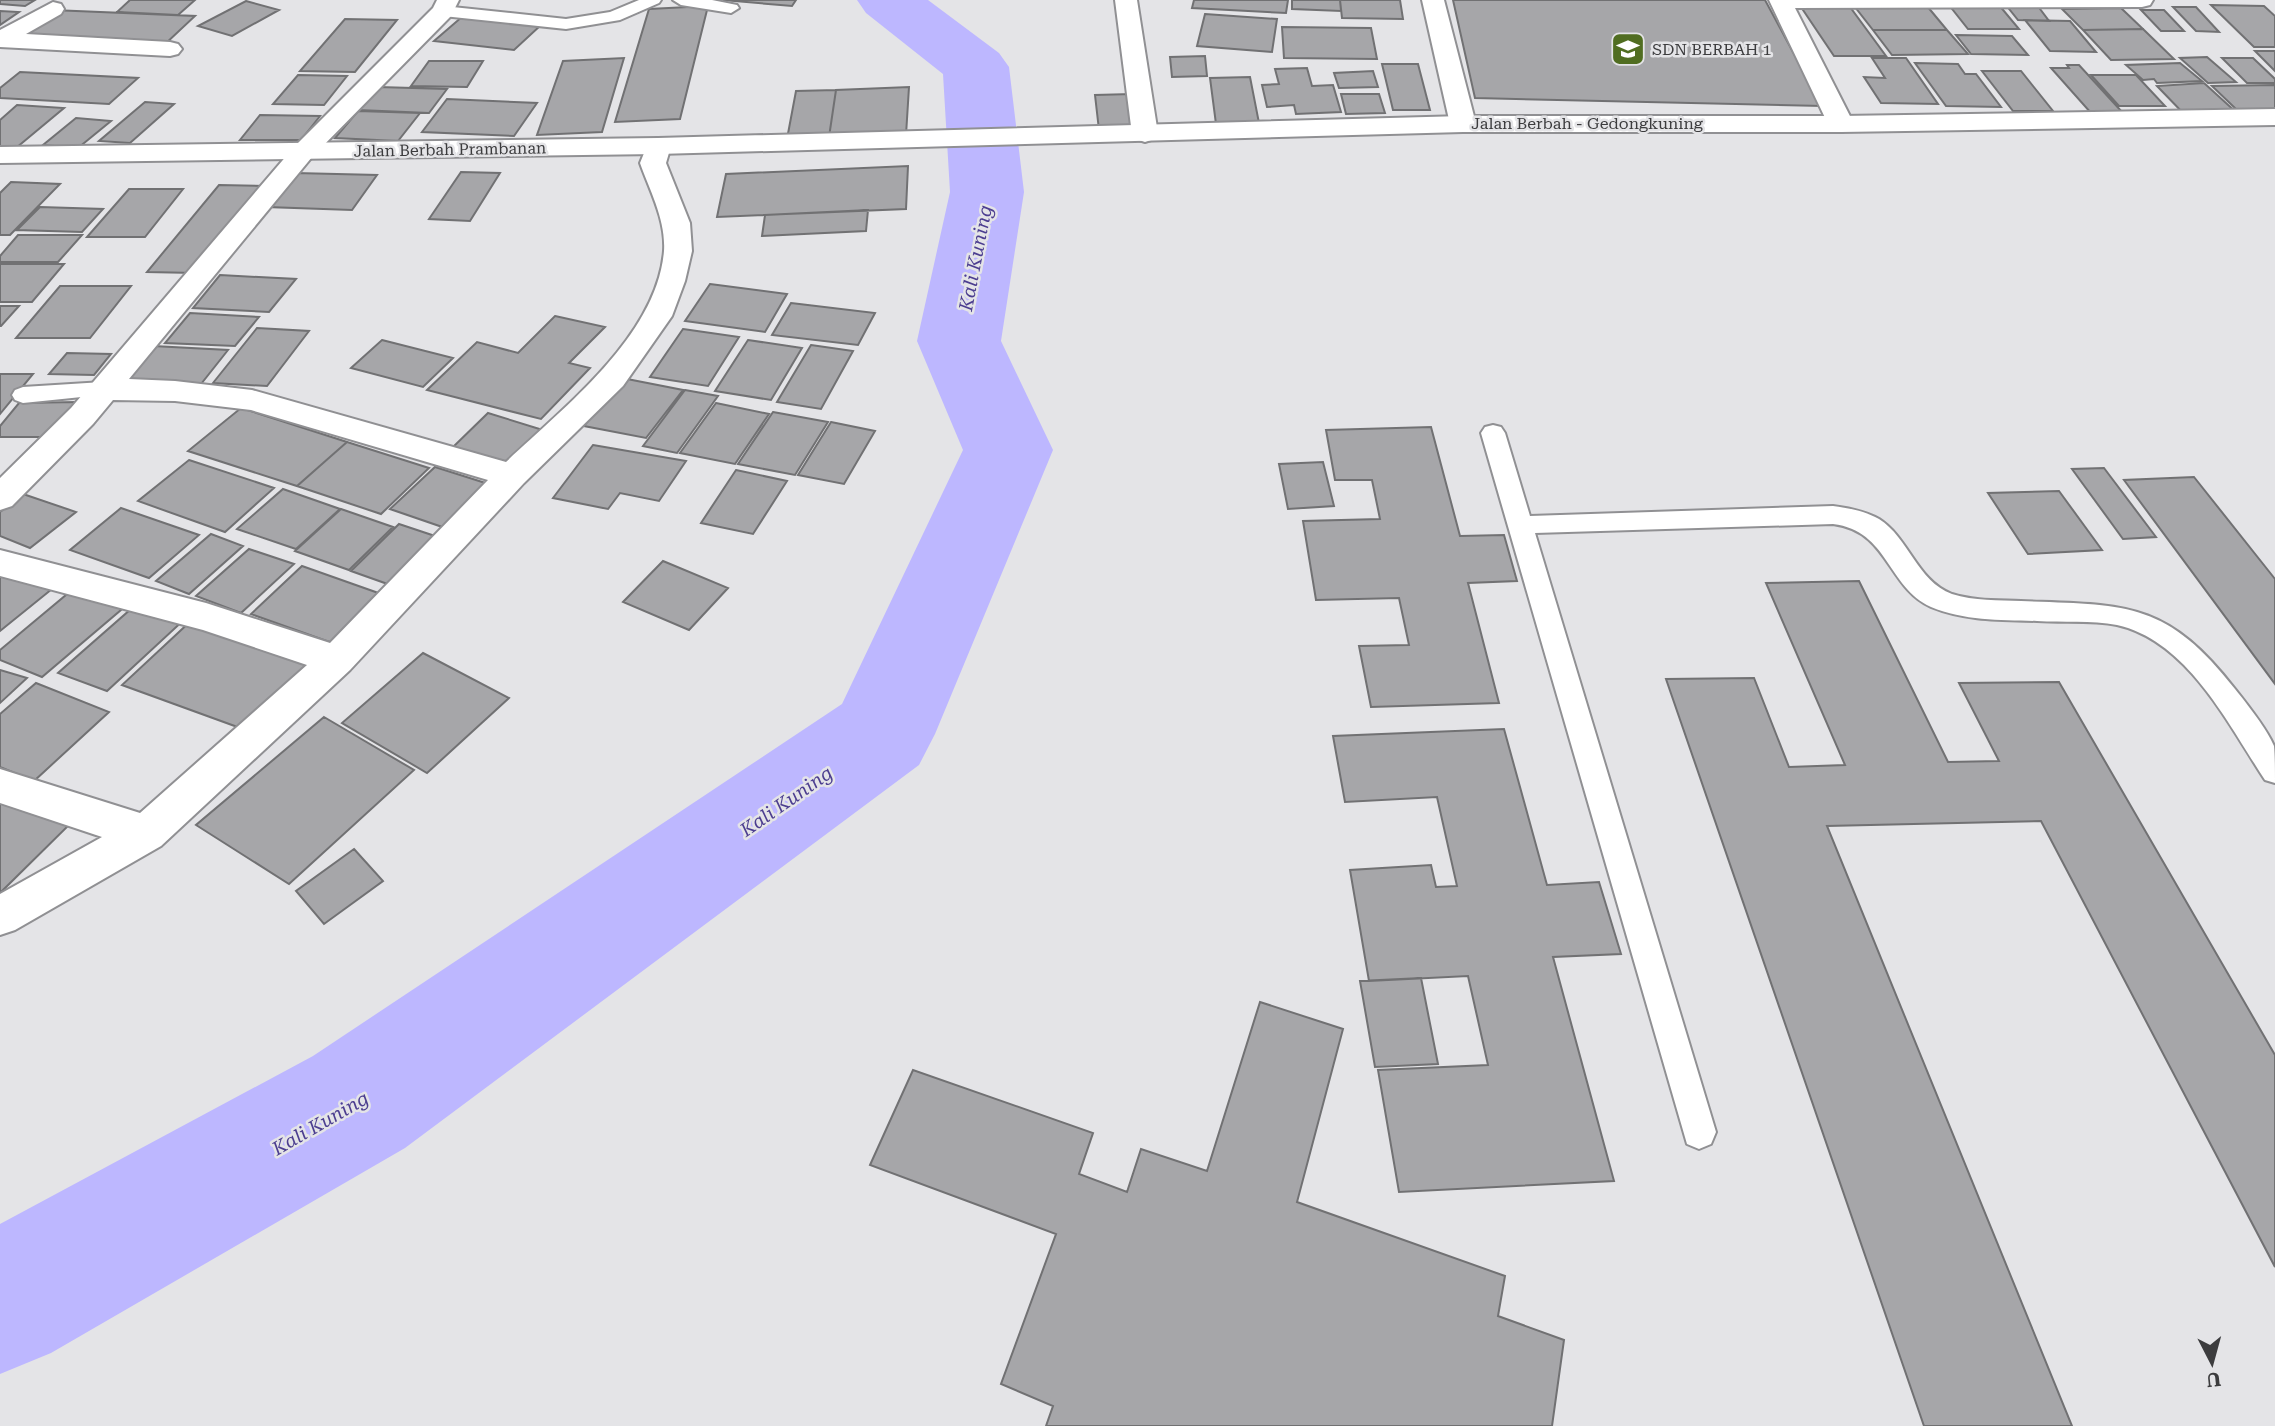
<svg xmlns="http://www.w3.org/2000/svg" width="2275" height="1426" font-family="'Roboto Serif',serif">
	<rect width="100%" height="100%" fill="#e4e4e7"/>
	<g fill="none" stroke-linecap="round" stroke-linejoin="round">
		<path fill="#bdb7ff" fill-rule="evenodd" d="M 857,0 L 928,0 L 999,53 L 1009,67 L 1024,192 L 1001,341 L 1053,450 L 935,734 L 919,765 L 405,1148 L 51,1353 L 0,1374 L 0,1224 L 313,1056 L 842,704 L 963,450 L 917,341 L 950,192 L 943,74 L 866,13 Z"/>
	</g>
	<path fill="#a6a6a9" stroke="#717173" stroke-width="2" d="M 0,0 L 35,0 L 25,6 L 0,4 Z
		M 130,0 L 195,0 L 178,15 L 117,12 Z
		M 723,0 L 796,0 L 792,6 Z
		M 1194,0 L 1288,0 L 1286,13 L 1192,8 Z
		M 1292,0 L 1340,0 L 1341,11 L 1292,9 Z
		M 1340,0 L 1400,0 L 1403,19 L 1342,18 Z
		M 1453,0 L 1765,0 L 1822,106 L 1475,98 Z
		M 246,1 L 279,10 L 232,36 L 198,26 Z
		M 1949,5 L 1999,5 L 2019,29 L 1968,29 Z
		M 2006,5 L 2037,5 L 2049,21 L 2018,20 Z
		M 2211,5 L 2264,6 L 2275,16 L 2275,47 L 2254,47 Z
		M 708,6 L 680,119 L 615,122 L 649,9 Z
		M 1927,6 L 1947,30 L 1873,30 L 1855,7 Z
		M 1801,7 L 1850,7 L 1886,56 L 1834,56 Z
		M 2173,7 L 2196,7 L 2219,32 L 2196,31 Z
		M 2121,8 L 2143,29 L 2083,30 L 2062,9 Z
		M 52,10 L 195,16 L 163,46 L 16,39 Z
		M 2141,10 L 2164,10 L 2184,31 L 2161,31 Z
		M 0,11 L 19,12 L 0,25 Z
		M 1205,14 L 1277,19 L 1272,52 L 1197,46 Z
		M 463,16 L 541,25 L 514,50 L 434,41 Z
		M 345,19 L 397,20 L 355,72 L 300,71 Z
		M 2025,20 L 2070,21 L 2096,52 L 2050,51 Z
		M 1282,27 L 1371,28 L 1377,59 L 1284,58 Z
		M 2143,29 L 2174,59 L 2111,60 L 2083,30 Z
		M 1873,30 L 1947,30 L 1968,54 L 1892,55 Z
		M 1956,35 L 2012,36 L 2028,55 L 1971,54 Z
		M 2255,51 L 2275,51 L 2275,71 Z
		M 1205,56 L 1207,76 L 1172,77 L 1170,57 Z
		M 2207,57 L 2236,82 L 2208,83 L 2180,58 Z
		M 624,58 L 602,132 L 537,135 L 563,61 Z
		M 1872,58 L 1906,58 L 1938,104 L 1881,103 L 1864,77 L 1885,78 Z
		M 2222,58 L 2253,58 L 2275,79 L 2275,83 L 2247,83 Z
		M 429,61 L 483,61 L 467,87 L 411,86 Z
		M 1915,63 L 1958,64 L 1965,74 L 1976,74 L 2001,107 L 1946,106 Z
		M 2180,63 L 2202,81 L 2157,83 L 2154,79 L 2143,80 L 2126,65 Z
		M 1382,64 L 1418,64 L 1430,110 L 1393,110 Z
		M 2067,65 L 2079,65 L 2123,113 L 2091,113 L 2051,68 L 2069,68 Z
		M 1307,68 L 1312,86 L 1333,85 L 1341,112 L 1296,114 L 1294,105 L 1267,107 L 1262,85 L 1279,84 L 1275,69 Z
		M 1373,71 L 1378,87 L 1339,88 L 1334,73 Z
		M 1982,71 L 2021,71 L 2053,111 L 2013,111 Z
		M 20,72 L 138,78 L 109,104 L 0,98 L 0,88 Z
		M 298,75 L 347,76 L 324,105 L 273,104 Z
		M 2091,75 L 2136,75 L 2165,106 L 2119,106 Z
		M 1250,77 L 1259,123 L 1216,124 L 1210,78 Z
		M 2204,83 L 2237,113 L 2185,115 L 2157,86 Z
		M 2275,85 L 2275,109 L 2237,110 L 2212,86 Z
		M 378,87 L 447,89 L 429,113 L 358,110 Z
		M 909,87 L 906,135 L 829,137 L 836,90 Z
		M 836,90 L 829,137 L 787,139 L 796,91 Z
		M 1132,94 L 1137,128 L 1099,130 L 1095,95 Z
		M 1341,94 L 1379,94 L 1385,113 L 1346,114 Z
		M 447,99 L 537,103 L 514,136 L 422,132 Z
		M 145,102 L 174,104 L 130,143 L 99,141 Z
		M 17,105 L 64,108 L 16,148 L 0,147 L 0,120 Z
		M 358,111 L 420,113 L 398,141 L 335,138 Z
		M 260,115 L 320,116 L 301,140 L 240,140 Z
		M 76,118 L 111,121 L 78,148 L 43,145 Z
		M 908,166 L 906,209 L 717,217 L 726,174 Z
		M 461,172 L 500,173 L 470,221 L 429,219 Z
		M 295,173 L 377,175 L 352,210 L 267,207 Z
		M 11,182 L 60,184 L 10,235 L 0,235 L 0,193 Z
		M 219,185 L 265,186 L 196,273 L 147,272 Z
		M 129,189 L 183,189 L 145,237 L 87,237 Z
		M 40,207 L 103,209 L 82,232 L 17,230 Z
		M 868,210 L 866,231 L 762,236 L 765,215 Z
		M 18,235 L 82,235 L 58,262 L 0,262 L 0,256 Z
		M 0,264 L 64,264 L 32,302 L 0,302 Z
		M 220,275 L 296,279 L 269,312 L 193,308 Z
		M 710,284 L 787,294 L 765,332 L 685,321 Z
		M 60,286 L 131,286 L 90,338 L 16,338 Z
		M 791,303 L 875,313 L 858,345 L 772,335 Z
		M 0,306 L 19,306 L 1,326 L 0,326 Z
		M 190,313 L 259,317 L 235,346 L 165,343 Z
		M 555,316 L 605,327 L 569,363 L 590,368 L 541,419 L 427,390 L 477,342 L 518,353 Z
		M 257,328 L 309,331 L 267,386 L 213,383 Z
		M 683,329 L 739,337 L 708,386 L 650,377 Z
		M 382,340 L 453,358 L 423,387 L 351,368 Z
		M 748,340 L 802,348 L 771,400 L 715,391 Z
		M 811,345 L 853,351 L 821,409 L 777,402 Z
		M 153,346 L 228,350 L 201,384 L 124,380 Z
		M 67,353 L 111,354 L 94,375 L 49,374 Z
		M 0,374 L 33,374 L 0,414 Z
		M 622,378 L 683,390 L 646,438 L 584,426 Z
		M 685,390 L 718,396 L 677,453 L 643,446 Z
		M 77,402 L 52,437 L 0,437 L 0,426 L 19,403 Z
		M 716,403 L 769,414 L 735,464 L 680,453 Z
		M 241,408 L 347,442 L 297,486 L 188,451 Z
		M 773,412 L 828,422 L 795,475 L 738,464 Z
		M 488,413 L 546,431 L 511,465 L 453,447 Z
		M 831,422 L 875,431 L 844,484 L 798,475 Z
		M 1431,427 L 1460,536 L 1504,535 L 1517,581 L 1468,583 L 1499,703 L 1371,707 L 1359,646 L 1409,645 L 1399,598 L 1316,600 L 1303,521 L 1380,519 L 1372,480 L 1335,480 L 1326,430 Z
		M 347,442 L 429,468 L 381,514 L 297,486 Z
		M 593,445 L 686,461 L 659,501 L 620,493 L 608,509 L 553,498 Z
		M 189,460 L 274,488 L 225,532 L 138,501 Z
		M 1323,462 L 1334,506 L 1288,509 L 1279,464 Z
		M 435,467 L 498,487 L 454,531 L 390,509 Z
		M 2104,468 L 2156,537 L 2123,539 L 2072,469 Z
		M 736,470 L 787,481 L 753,534 L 701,523 Z
		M 2194,477 L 2275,579 L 2275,684 L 2124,480 Z
		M 283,489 L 340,509 L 296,549 L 237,529 Z
		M 2059,491 L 2102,550 L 2028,554 L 1988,493 Z
		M 23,494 L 76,512 L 30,548 L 0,536 L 0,512 Z
		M 121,508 L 199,535 L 149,578 L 70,550 Z
		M 341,509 L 393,527 L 349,570 L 295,551 Z
		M 399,524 L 444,539 L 396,587 L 351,571 Z
		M 211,534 L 243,546 L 189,594 L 156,581 Z
		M 249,549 L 294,564 L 241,613 L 196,596 Z
		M 663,561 L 728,588 L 689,630 L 623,602 Z
		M 302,566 L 384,595 L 335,644 L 251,614 Z
		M 0,575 L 52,589 L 0,631 Z
		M 1859,581 L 1948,762 L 1999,761 L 1959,683 L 2059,682 L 2275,1055 L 2275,1267 L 2041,821 L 1827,826 L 2072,1426 L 1924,1426 L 1666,679 L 1754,678 L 1789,767 L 1845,765 L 1766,583 Z
		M 78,585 L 128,604 L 42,677 L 0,660 L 0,650 Z
		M 139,602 L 186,618 L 107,691 L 58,673 Z
		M 193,619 L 311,660 L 243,729 L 122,685 Z
		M 423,653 L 509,698 L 427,773 L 342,723 Z
		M 0,670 L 27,678 L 0,703 Z
		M 36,683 L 109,712 L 34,781 L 0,767 L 0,714 Z
		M 324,717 L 414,770 L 289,884 L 196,825 Z
		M 1504,729 L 1547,885 L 1599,882 L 1621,954 L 1553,957 L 1614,1181 L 1399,1192 L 1378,1070 L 1488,1065 L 1468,976 L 1369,981 L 1350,870 L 1431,865 L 1436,887 L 1457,886 L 1437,797 L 1345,802 L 1333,736 Z
		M 4,799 L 71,823 L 0,893 L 0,803 Z
		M 354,849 L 383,881 L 324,924 L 296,891 Z
		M 1421,978 L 1438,1064 L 1375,1067 L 1360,981 Z
		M 1260,1002 L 1343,1029 L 1297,1202 L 1505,1276 L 1498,1316 L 1564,1340 L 1552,1426 L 1046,1426 L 1053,1406 L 1001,1384 L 1056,1234 L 870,1165 L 913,1070 L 1093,1133 L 1079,1174 L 1127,1192 L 1141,1149 L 1207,1171 Z"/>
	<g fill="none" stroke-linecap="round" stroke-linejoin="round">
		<g stroke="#909093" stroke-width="4">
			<path id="lane" d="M 639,0 L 661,0 L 659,3 L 620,20 L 566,29 L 443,16 L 435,11 L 443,6 L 566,19 L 610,12 Z
				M 673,0 L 712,0 L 737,5 L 739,8 L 731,13 L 681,5 Z
				M 103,382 L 111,384 L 114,389 L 111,394 L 23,403 L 15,400 L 12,395 L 15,390 L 23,387 Z
				M 1493,425 L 1501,427 L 1505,433 L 1530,516 L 1833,506 C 1848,508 1865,511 1879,519 C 1909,538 1917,581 1952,594 C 1974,601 1999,600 2021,601 C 2125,605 2166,600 2235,689 C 2247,704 2267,729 2274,746 C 2275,756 2275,773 2275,783 L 2265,780 C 2228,724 2188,641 2117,625 C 2091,620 2063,623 2037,621 C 2001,620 1965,621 1931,607 C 1887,587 1889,531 1833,524 L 1535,533 L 1716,1132 L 1711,1144 L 1699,1149 L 1687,1144 L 1481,433 L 1485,427 Z"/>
		</g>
		<g stroke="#909093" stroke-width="4">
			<path id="street" d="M 437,0 L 459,0 L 451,16 L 312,157 L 129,379 L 175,381 L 252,390 L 506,462 C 563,408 657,336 664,251 C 666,220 650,191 640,163 L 649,141 L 658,138 L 667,141 L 671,146 L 666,163 L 690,223 L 692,251 L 685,281 L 672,316 L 623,386 L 524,483 L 350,670 L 161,846 L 15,930 L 0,935 L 0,894 L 102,837 L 0,803 L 0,769 L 140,813 L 307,665 L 203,630 L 0,576 L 0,550 L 206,603 L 330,643 L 488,480 L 251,410 L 175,401 L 113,400 L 93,424 L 12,506 L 0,510 L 0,478 L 71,408 L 294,147 L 433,8 Z
				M 1115,0 L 1137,0 L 1158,134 L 1154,139 L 1145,142 L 1136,139 L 1132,134 Z
				M 1422,0 L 1444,0 L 1476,124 L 1472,129 L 1463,132 L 1454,129 L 1450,124 Z
				M 1769,0 L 2153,0 L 2150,5 L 2142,7 L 1795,8 L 1854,124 L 1850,129 L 1841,132 L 1832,129 L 1828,124 Z
				M 53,2 L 61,4 L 64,9 L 61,14 L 26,34 L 170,42 L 178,44 L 182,49 L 178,54 L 170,56 L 0,47 L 0,30 Z"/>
		</g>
		<g stroke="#909093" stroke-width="4">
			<path id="secondary" d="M 2275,109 L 2275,125 L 1841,132 L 1463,132 L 658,154 L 0,163 L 0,147 L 658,138 L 1463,116 L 1841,116 Z"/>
		</g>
		<use href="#lane" fill="#fff" fill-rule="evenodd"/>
		<use href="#street" fill="#fff" fill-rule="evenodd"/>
		<use href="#secondary" fill="#fff" fill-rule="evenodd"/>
	</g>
	<defs>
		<g id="school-square" transform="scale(1.75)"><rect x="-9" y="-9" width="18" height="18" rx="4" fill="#506d21" stroke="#e4e4e7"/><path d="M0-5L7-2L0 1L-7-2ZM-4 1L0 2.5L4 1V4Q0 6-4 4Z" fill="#fff"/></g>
	</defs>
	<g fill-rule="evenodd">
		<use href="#school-square" x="1628" y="49"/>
	</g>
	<g text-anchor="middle" stroke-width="5" stroke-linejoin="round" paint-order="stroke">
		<g font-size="16" fill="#3c3c3e" stroke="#e4e4e7" text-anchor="start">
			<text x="1652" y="55">SDN BERBAH 1</text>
		</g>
		<g font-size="16" fill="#3c3c3e" stroke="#e4e4e7">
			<text x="1587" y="129">Jalan Berbah - Gedongkuning</text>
			<text transform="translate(450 149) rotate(-1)" y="6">Jalan Berbah Prambanan</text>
		</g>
		<g font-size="19" font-style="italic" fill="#4c3e90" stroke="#e4e4e7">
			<text transform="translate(975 258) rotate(-79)" y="7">Kali Kuning</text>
			<text transform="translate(786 801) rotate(-35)" y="7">Kali Kuning</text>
			<text transform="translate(320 1123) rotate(-30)" y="7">Kali Kuning</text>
		</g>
	</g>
	<g transform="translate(2212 1363) rotate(174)" stroke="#e4e4e7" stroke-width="5" paint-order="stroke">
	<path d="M0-5L12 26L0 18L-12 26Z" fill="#3c3c3e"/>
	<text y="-10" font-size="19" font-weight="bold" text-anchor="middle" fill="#3c3c3e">U</text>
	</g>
</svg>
